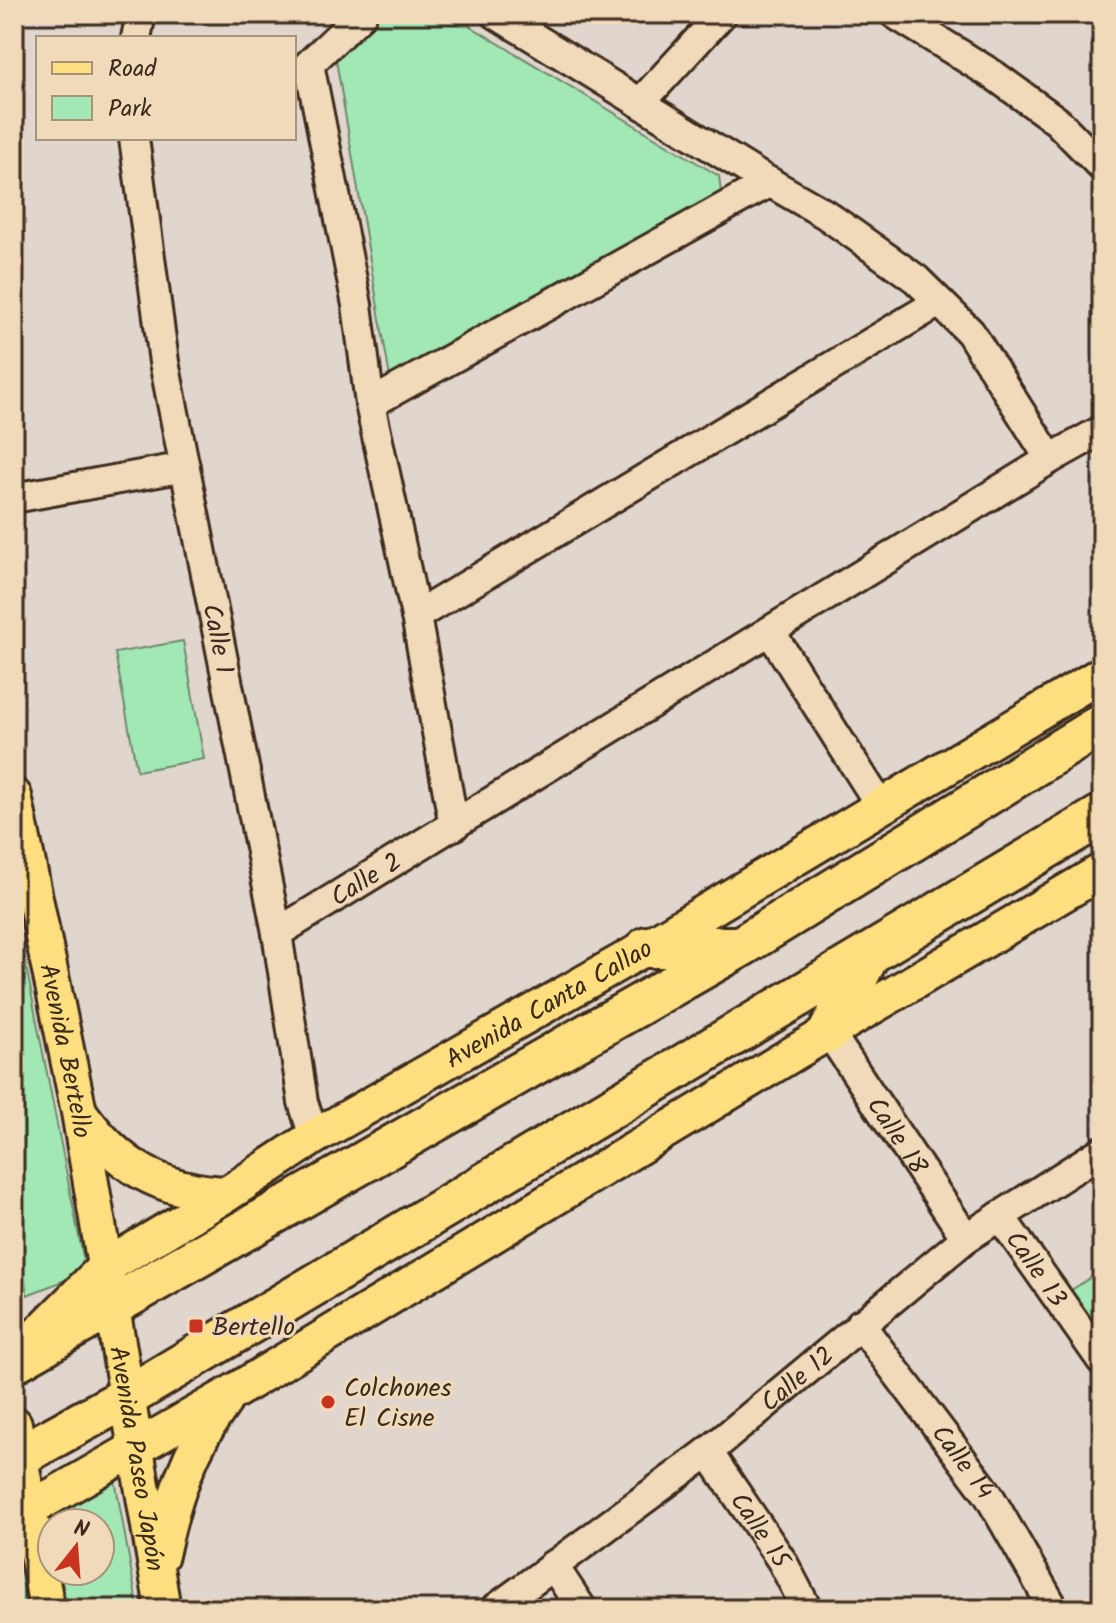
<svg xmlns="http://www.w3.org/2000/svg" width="1116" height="1623" font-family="Kalam,sans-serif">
	<rect width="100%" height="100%" fill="#e1d6cd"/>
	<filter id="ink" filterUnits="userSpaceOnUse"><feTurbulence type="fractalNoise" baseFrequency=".0125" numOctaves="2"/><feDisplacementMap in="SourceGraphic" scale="16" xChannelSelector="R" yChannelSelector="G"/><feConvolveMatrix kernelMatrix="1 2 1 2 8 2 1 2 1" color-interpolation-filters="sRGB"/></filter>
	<g filter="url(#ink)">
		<path fill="#a1e8b5" stroke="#6e896a" stroke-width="2" d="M 377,14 L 450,14 L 719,176 L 721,193 L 390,378 L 335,54 Z
			M 183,641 L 204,759 L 137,771 L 115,653 Z
			M 14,905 L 86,1272 L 27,1295 L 14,1216 Z
			M 1102,1270 L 1102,1334 L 1070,1291 Z
			M 112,1474 L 116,1485 L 138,1609 L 67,1609 L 60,1571 L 100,1571 L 100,1523 L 52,1525 L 51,1509 Z
			M 19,1534 L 31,1609 L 14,1609 L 14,1537 Z"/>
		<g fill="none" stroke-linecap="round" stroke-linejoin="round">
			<g stroke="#3b2a1e" stroke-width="34">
				<g id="minor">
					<path d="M 362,14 L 309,64 L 357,305 L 370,404 L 416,616 L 454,826"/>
					<path d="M 496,14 L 757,175 L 825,214 L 916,279 L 970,332 L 1050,459"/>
					<path d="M 895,14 L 995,76 L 1057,121 L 1102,167"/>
					<path d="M 136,38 L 141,14"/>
					<path d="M 640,103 L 722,14"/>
					<path id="s1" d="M 134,138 L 164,362 L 277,933 L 303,1102 L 314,1137"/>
					<path d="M 370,404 L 770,182"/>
					<path d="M 14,498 L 185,467"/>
					<path d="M 416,616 L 939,302"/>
					<path d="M 770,631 L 882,808"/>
					<path id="s2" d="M 277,933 L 1050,459 L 1102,430"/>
					<path id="s3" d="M 829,1032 L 966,1238"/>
					<path id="s4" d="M 1000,1216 L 1102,1361"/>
					<path id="s5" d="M 860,1324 L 988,1494 L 1054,1609"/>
					<path id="s6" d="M 708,1452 L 782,1561 L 807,1609"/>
					<path d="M 553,1565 L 582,1609"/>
					<path id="s7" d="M 495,1609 L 708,1452 L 966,1238 L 1102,1151"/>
				</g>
			</g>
			<g stroke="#3b2a1e" stroke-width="40">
				<g id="major">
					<path id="s8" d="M 14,796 L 79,1112 L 163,1609"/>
					<path d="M 80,1113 C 119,1167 160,1191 227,1194"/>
					<path id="s9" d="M 26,1346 L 105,1267 L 227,1194 L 314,1137 L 647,947 L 1102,674"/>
					<path d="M 14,1424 L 47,1609"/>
					<path d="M 14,1518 L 230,1394 L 829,1032 L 1102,871"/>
					<path d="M 161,1555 C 173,1499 189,1448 224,1402"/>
				</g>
			</g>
			<g stroke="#3b2a1e" stroke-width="46">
				<path id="highway" d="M 647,947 L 736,947
					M 829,1032 L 869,955
					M 14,1362 L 740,947 L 1102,724
					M 14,1459 L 127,1397 L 1102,815"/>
			</g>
			<use href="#minor" stroke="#f1dab9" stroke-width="28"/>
			<use href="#major" stroke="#fedf80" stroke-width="34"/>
			<use href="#highway" stroke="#fedf80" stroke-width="40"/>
		</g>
	</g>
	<g fill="#c8321e" stroke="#f1dab9" stroke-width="3">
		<rect x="188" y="1318" width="16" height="16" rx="4"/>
		<circle cx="328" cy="1402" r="8"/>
	</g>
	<g text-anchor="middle" stroke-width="6" stroke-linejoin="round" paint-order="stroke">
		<g font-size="26" fill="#3b2a1e" stroke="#f1dab9">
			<text dy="9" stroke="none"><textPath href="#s1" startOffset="508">Calle 1</textPath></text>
			<text dy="9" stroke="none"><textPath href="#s2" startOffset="104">Calle 2</textPath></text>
			<text dy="9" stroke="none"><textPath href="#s9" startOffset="628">Avenida Canta Callao</textPath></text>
			<text dy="9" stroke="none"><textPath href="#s8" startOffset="260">Avenida Bertello</textPath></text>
			<text dy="9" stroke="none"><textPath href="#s3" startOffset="124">Calle 18</textPath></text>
			<text dy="9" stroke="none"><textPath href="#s4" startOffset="64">Calle 13</textPath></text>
			<text dy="9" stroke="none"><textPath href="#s7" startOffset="380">Calle 12</textPath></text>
			<text dy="9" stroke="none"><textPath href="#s8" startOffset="674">Avenida Paseo Japón</textPath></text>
			<text dy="9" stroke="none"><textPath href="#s5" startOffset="172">Calle 14</textPath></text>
			<text dy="9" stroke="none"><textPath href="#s6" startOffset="94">Calle 15</textPath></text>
		</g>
		<g font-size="26" fill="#3b2a1e" stroke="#f1dab9" text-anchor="start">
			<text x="212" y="1335">Bertello</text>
			<text x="344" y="1396">Colchones<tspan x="344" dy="30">El Cisne</tspan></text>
		</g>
	</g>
	<rect width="1116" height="1623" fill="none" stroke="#f1dab9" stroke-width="48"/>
	<rect x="24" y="24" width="1068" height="1575" fill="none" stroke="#3b2a1e" stroke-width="3" filter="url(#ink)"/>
	<rect x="36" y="36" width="260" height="104" fill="#f1dab9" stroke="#a8947b" stroke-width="2"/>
	<rect x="52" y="62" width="40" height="12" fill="#fedf80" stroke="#a8947b" stroke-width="2"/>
	<text x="108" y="76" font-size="24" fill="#3b2a1e">Road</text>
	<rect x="52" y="96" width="40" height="24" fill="#a1e8b5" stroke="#a8947b" stroke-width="2"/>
	<text x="108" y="116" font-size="24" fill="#3b2a1e">Park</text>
	<g transform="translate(76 1547) rotate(17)"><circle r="38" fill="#f1dab9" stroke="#a8947b" stroke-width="2"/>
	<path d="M0-6L14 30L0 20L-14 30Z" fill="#c8321e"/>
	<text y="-12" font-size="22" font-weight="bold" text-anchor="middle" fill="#3b2a1e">N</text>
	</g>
</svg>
